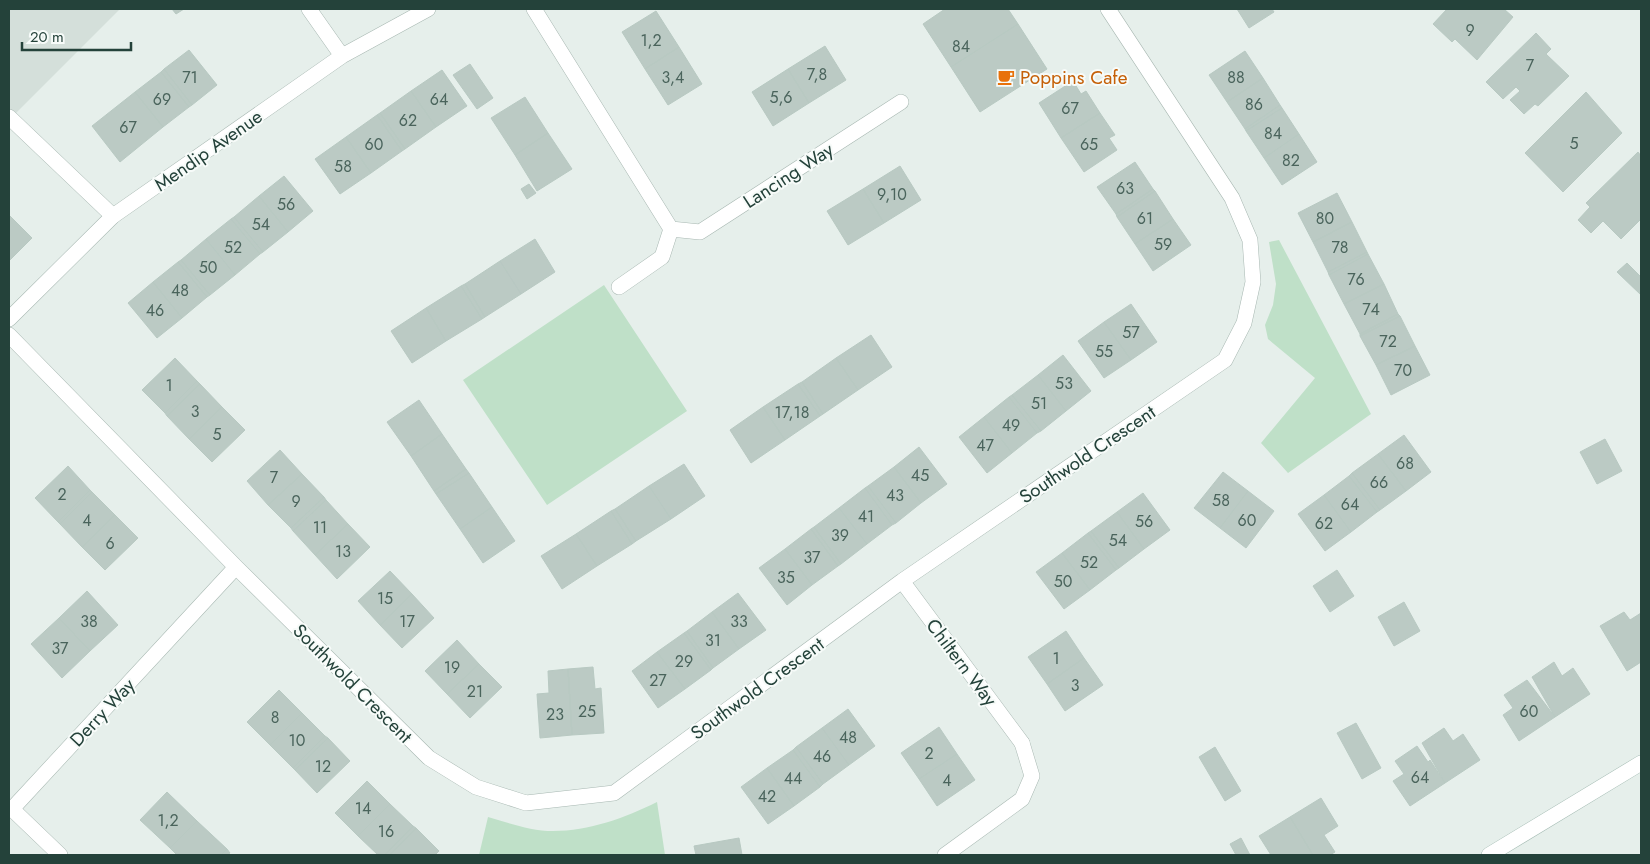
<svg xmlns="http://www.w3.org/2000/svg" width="1650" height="864" font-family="Jost,sans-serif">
	<rect width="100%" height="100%" fill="#e6efeb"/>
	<path fill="#d4dfda" d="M 9,9 L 120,9 L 9,120 Z"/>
	<path fill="#bfe0c8" d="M 1279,240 L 1371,414 L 1288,473 L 1261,443 L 1315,378 L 1268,339 L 1265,325 L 1273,305 L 1276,284 L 1269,242 Z
		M 604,285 L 687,411 L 547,505 L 463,380 Z
		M 657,802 L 665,855 L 479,855 L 488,817 C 509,823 531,831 553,831 C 589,831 625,818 657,802 Z"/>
	<path fill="#bbcac4" stroke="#b8c9c2" d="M 172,9 L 184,9 L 176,14 Z
		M 945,9 L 1008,9 L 1018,24 L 951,67 L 923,24 Z
		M 1237,9 L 1272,9 L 1274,12 L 1249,28 Z
		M 1447,9 L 1504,9 L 1513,17 L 1477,60 L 1455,39 L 1452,42 L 1433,24 Z
		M 656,11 L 679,47 L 645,69 L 622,32 Z
		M 1018,24 L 1047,69 L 980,112 L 951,67 Z
		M 1536,33 L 1551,49 L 1546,54 L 1569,76 L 1538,106 L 1535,104 L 1524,114 L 1510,100 L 1520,91 L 1516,87 L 1503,99 L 1486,82 Z
		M 825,46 L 846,80 L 809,103 L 788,69 Z
		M 679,47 L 702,84 L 668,105 L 645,69 Z
		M 189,50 L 217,85 L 192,105 L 164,69 Z
		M 1245,51 L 1263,78 L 1227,102 L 1209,75 Z
		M 470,64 L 493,98 L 477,109 L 453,75 Z
		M 164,69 L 192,105 L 189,107 L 161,72 Z
		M 788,69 L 809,103 L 773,126 L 752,92 Z
		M 442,70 L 467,106 L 436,127 L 411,91 Z
		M 161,72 L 189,107 L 163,127 L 135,92 Z
		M 1263,78 L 1280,105 L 1245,129 L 1227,102 Z
		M 1073,81 L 1081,94 L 1086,91 L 1100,113 L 1061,138 L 1039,103 Z
		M 411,91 L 436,127 L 405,149 L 380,113 Z
		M 135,92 L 163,127 L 120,162 L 92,126 Z
		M 1586,92 L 1622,133 L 1563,192 L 1525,153 Z
		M 525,97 L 548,133 L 515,155 L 491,118 Z
		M 1280,105 L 1282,108 L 1246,131 L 1245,129 Z
		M 1282,108 L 1299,134 L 1264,158 L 1246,131 Z
		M 380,113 L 405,149 L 402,151 L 377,115 Z
		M 1100,113 L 1115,135 L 1109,138 L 1117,150 L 1084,172 L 1061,138 Z
		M 377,115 L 402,151 L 371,173 L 346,137 Z
		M 548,133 L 572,169 L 537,191 L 515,155 Z
		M 1299,134 L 1317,162 L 1282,185 L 1264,158 Z
		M 346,137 L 371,173 L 340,194 L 315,159 Z
		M 1638,152 L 1641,156 L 1641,219 L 1621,239 L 1603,221 L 1591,233 L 1578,220 L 1590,207 L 1586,203 Z
		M 1135,162 L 1153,189 L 1116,214 L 1097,187 Z
		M 900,166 L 921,200 L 884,223 L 863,189 Z
		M 284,176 L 313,211 L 288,232 L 259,196 Z
		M 529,184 L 536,193 L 527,199 L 521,189 Z
		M 863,189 L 884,223 L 848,245 L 827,211 Z
		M 1153,189 L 1155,191 L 1117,217 L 1116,214 Z
		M 1155,191 L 1173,219 L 1135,244 L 1117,217 Z
		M 1337,193 L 1352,222 L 1313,242 L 1298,213 Z
		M 259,196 L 288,232 L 263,252 L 234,217 Z
		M 9,215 L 32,238 L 9,261 Z
		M 234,217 L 263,252 L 260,254 L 231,219 Z
		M 231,219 L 260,254 L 235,275 L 206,239 Z
		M 1173,219 L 1191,245 L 1153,271 L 1135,244 Z
		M 1352,222 L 1367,252 L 1328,272 L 1313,242 Z
		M 206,239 L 235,275 L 210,295 L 181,260 Z
		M 535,239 L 555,272 L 521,294 L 500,261 Z
		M 1367,252 L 1368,254 L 1329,275 L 1328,272 Z
		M 1368,254 L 1384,284 L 1344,304 L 1329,275 Z
		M 181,260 L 210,295 L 207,297 L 178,262 Z
		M 500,261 L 521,294 L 485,317 L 465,284 Z
		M 178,262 L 207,297 L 182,318 L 153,282 Z
		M 1627,263 L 1641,277 L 1641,295 L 1617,272 Z
		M 153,282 L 182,318 L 157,338 L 128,303 Z
		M 465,284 L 485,317 L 482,319 L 461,286 Z
		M 1384,284 L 1398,314 L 1360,334 L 1344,304 Z
		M 461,286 L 482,319 L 446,341 L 426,308 Z
		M 1131,304 L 1157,342 L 1131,360 L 1104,322 Z
		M 426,308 L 446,341 L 412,363 L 391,331 Z
		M 1398,314 L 1400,316 L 1360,336 L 1360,334 Z
		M 1400,316 L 1415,346 L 1376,365 L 1360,336 Z
		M 1104,322 L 1131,360 L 1104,378 L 1078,341 Z
		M 871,335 L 892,367 L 858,390 L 836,358 Z
		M 1415,346 L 1430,375 L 1391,395 L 1376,365 Z
		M 1063,355 L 1091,391 L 1066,411 L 1038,375 Z
		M 175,358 L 197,381 L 165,413 L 142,390 Z
		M 836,358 L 858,390 L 823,414 L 802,382 Z
		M 1038,375 L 1066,411 L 1041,431 L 1012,395 Z
		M 197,381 L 200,384 L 167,416 L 165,413 Z
		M 802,382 L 823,414 L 820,416 L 798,384 Z
		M 200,384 L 222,407 L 189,439 L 167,416 Z
		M 798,384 L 820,416 L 785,440 L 763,407 Z
		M 1012,395 L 1041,431 L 1037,433 L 1009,397 Z
		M 1009,397 L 1037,433 L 1012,453 L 984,417 Z
		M 419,400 L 442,434 L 411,456 L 387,422 Z
		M 222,407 L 245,430 L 212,462 L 189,439 Z
		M 763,407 L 785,440 L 751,463 L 730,430 Z
		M 984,417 L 1012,453 L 987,473 L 959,437 Z
		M 442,434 L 466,469 L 434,491 L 411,456 Z
		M 1404,435 L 1431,472 L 1406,491 L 1378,454 Z
		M 1605,439 L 1622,471 L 1597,484 L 1580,452 Z
		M 919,447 L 947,484 L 921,503 L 894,467 Z
		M 280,450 L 302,474 L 268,505 L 247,481 Z
		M 1378,454 L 1406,491 L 1380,510 L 1352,473 Z
		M 684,464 L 705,496 L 671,519 L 649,486 Z
		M 68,466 L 90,490 L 58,522 L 35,498 Z
		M 894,467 L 921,503 L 896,523 L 868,486 Z
		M 466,469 L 469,473 L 436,494 L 434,491 Z
		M 1223,472 L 1248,491 L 1220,528 L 1194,508 Z
		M 469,473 L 492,507 L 460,529 L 436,494 Z
		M 1352,473 L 1380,510 L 1377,512 L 1349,476 Z
		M 302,474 L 324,497 L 291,528 L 268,505 Z
		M 1349,476 L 1377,512 L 1351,532 L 1324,495 Z
		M 649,486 L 671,519 L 636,541 L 615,509 Z
		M 868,486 L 896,523 L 892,525 L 865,488 Z
		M 865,488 L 892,525 L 867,544 L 839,508 Z
		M 90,490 L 92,492 L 60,524 L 58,522 Z
		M 1248,491 L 1274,511 L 1246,548 L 1220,528 Z
		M 92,492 L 115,515 L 82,547 L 60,524 Z
		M 1143,493 L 1170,530 L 1144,549 L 1117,512 Z
		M 1324,495 L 1351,532 L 1325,551 L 1298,514 Z
		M 324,497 L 326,500 L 293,531 L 291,528 Z
		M 326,500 L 348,524 L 315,555 L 293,531 Z
		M 492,507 L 515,541 L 483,563 L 460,529 Z
		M 839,508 L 867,544 L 841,564 L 814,527 Z
		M 615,509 L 636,541 L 632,544 L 611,511 Z
		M 611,511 L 632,544 L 597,566 L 576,534 Z
		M 1117,512 L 1144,549 L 1119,568 L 1091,531 Z
		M 115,515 L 138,538 L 105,570 L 82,547 Z
		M 348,524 L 370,547 L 337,579 L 315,555 Z
		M 814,527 L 841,564 L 838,566 L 811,529 Z
		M 811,529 L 838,566 L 812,585 L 785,549 Z
		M 1091,531 L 1119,568 L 1116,570 L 1088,533 Z
		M 1088,533 L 1116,570 L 1090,590 L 1062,553 Z
		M 576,534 L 597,566 L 562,589 L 541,556 Z
		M 785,549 L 812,585 L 787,605 L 759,568 Z
		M 1062,553 L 1090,590 L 1064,609 L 1036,572 Z
		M 1337,570 L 1354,596 L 1330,612 L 1313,586 Z
		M 390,571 L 412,594 L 380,625 L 358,601 Z
		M 87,591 L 118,625 L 90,651 L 59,618 Z
		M 738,593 L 766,630 L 739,649 L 712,612 Z
		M 412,594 L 434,618 L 402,648 L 380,625 Z
		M 1404,602 L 1420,631 L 1394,646 L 1378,617 Z
		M 712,612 L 739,649 L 713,668 L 687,631 Z
		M 1624,612 L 1630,620 L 1641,613 L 1641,662 L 1627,671 L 1600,626 Z
		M 59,618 L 90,651 L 62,678 L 31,644 Z
		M 687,631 L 713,668 L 711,670 L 684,633 Z
		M 1066,631 L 1084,658 L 1047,684 L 1028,657 Z
		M 684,633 L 711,670 L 685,689 L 657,652 Z
		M 457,640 L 479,664 L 447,694 L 425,671 Z
		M 657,652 L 685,689 L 658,708 L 632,671 Z
		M 1084,658 L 1103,685 L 1065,711 L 1047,684 Z
		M 1554,662 L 1562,676 L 1573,668 L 1590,694 L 1555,717 L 1532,677 Z
		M 479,664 L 502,687 L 470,718 L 447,694 Z
		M 593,667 L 595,689 L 601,688 L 604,733 L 572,735 L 568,669 Z
		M 568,669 L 572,735 L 540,738 L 537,694 L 549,693 L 548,671 Z
		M 1527,680 L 1555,717 L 1519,741 L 1503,715 L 1513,708 L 1504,695 Z
		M 279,690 L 302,713 L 270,745 L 247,722 Z
		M 848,709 L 875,746 L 849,765 L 822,728 Z
		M 302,713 L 325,736 L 293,768 L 270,745 Z
		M 1356,723 L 1381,768 L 1362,779 L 1337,733 Z
		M 939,727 L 957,754 L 919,779 L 901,753 Z
		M 822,728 L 849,765 L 823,784 L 796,747 Z
		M 1444,728 L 1453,741 L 1463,734 L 1480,760 L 1445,783 L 1422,743 Z
		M 325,736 L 328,738 L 295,770 L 293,768 Z
		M 328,738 L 350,761 L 317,793 L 295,770 Z
		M 1417,746 L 1428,762 L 1430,760 L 1445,783 L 1410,806 L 1393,781 L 1404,774 L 1395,761 Z
		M 796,747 L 823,784 L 820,787 L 793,750 Z
		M 1215,747 L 1241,791 L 1225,801 L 1199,757 Z
		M 793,750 L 820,787 L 794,806 L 767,768 Z
		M 957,754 L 975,780 L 937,806 L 919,779 Z
		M 767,768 L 794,806 L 768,824 L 741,787 Z
		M 367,781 L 390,804 L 358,836 L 335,813 Z
		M 167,792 L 197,821 L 170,848 L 140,820 Z
		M 1321,798 L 1338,826 L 1324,835 L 1335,852 L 1330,855 L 1313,855 L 1290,817 Z
		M 390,804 L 413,826 L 385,855 L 378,855 L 358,836 Z
		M 1290,817 L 1313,855 L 1271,855 L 1259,836 Z
		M 197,821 L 227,849 L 221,855 L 177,855 L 170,848 Z
		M 413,826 L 416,828 L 390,855 L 385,855 Z
		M 416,828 L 439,851 L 435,855 L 390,855 Z
		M 739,838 L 742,855 L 696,855 L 694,846 Z
		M 1241,838 L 1250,855 L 1236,855 L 1230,844 Z
		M 227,849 L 230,853 L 227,855 L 221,855 Z"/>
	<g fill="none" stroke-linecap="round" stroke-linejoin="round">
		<g stroke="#a8b8b2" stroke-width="16">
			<path id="service" d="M 9,117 L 113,216
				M 945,855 L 1022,799 L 1032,776 L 1022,743"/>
		</g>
		<g stroke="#a8b8b2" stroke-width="16">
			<path id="minor" d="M 309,9 L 342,56
				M 534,9 L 671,229 L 700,232 L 901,102
				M 619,287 L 662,257 L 671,229
				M 9,319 L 113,216 L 342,56 L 428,9
				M 9,335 L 236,567 L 429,758 L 476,787 L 526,803 L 614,793 L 902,581 L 1225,360 L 1244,323 L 1253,282 L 1250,240 L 1232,198 L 1108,9
				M 902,581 L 1022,743
				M 60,855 L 12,809 L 236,567"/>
		</g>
		<g stroke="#a4bbb3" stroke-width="16">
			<path id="secondary" d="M 1489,855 L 1641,763"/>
		</g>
		<use href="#service" stroke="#fff" stroke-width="15"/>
		<use href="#minor" stroke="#fff" stroke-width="15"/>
		<use href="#secondary" stroke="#fff" stroke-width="15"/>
	</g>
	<defs>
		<g id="cafe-bare" transform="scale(1.35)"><path d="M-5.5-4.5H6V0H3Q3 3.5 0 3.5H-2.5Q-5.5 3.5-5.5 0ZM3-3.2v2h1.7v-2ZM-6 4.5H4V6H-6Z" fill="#e8710a" stroke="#f7fbf9" stroke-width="2.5" paint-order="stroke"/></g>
	</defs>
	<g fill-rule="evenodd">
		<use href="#cafe-bare" x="1006" y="77"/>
	</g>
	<g text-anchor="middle" stroke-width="4" stroke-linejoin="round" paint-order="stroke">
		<g font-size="16" fill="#4a645c">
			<text x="1470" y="36">9</text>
			<text x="651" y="46">1,2</text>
			<text x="961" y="52">84</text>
			<text x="1530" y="71">7</text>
			<text x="817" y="80">7,8</text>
			<text x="190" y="83">71</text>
			<text x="673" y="83">3,4</text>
			<text x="1236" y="83">88</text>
			<text x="781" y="103">5,6</text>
			<text x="162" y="105">69</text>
			<text x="439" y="105">64</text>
			<text x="1254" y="110">86</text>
			<text x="1070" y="114">67</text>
			<text x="408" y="126">62</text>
			<text x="128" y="133">67</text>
			<text x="1273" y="139">84</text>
			<text x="1574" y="149">5</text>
			<text x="374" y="150">60</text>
			<text x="1089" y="150">65</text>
			<text x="1291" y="166">82</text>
			<text x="343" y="172">58</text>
			<text x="1125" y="194">63</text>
			<text x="892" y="200">9,10</text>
			<text x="286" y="210">56</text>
			<text x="1145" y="224">61</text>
			<text x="1325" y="224">80</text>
			<text x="261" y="230">54</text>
			<text x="1163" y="250">59</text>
			<text x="233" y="253">52</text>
			<text x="1340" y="253">78</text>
			<text x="208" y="273">50</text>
			<text x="1356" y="285">76</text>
			<text x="180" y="296">48</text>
			<text x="1371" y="315">74</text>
			<text x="155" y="316">46</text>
			<text x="1131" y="338">57</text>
			<text x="1388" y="347">72</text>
			<text x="1104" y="357">55</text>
			<text x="1403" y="376">70</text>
			<text x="1064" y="389">53</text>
			<text x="169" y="391">1</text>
			<text x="1039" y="409">51</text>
			<text x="195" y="417">3</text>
			<text x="792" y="418">17,18</text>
			<text x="1011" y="431">49</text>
			<text x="217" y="440">5</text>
			<text x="985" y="451">47</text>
			<text x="1405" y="469">68</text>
			<text x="920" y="481">45</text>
			<text x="274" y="483">7</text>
			<text x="1379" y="488">66</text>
			<text x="62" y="500">2</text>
			<text x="895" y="501">43</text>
			<text x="1221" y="506">58</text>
			<text x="296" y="507">9</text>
			<text x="1350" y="510">64</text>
			<text x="866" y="522">41</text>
			<text x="87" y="526">4</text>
			<text x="1247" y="526">60</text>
			<text x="1144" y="527">56</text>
			<text x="1324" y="529">62</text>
			<text x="320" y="533">11</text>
			<text x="840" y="541">39</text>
			<text x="1118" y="546">54</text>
			<text x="110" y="549">6</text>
			<text x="343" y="557">13</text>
			<text x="812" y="563">37</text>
			<text x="1089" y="568">52</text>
			<text x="786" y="583">35</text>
			<text x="1063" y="587">50</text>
			<text x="385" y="604">15</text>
			<text x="89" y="627">38</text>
			<text x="407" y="627">17</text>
			<text x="739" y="627">33</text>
			<text x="713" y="646">31</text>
			<text x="60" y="654">37</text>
			<text x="1056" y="664">1</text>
			<text x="684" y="667">29</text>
			<text x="452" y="673">19</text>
			<text x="658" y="686">27</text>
			<text x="1075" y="691">3</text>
			<text x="475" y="697">21</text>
			<text x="587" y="717">25</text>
			<text x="1529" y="717">60</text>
			<text x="555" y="720">23</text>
			<text x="275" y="723">8</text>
			<text x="848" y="743">48</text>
			<text x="297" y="746">10</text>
			<text x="929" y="759">2</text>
			<text x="822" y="762">46</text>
			<text x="323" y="772">12</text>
			<text x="1420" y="783">64</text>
			<text x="793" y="784">44</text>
			<text x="947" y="786">4</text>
			<text x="767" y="802">42</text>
			<text x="363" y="814">14</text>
			<text x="168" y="826">1,2</text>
			<text x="386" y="837">16</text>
		</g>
		<g font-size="19" fill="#c56008" stroke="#f7fbf9" text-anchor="start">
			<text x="1020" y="84">Poppins Cafe</text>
		</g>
		<g font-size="19" fill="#24423a" stroke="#f7fbf9">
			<text transform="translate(208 150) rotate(-35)" y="7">Mendip Avenue</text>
			<text transform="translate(788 175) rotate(-33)" y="7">Lancing Way</text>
			<text transform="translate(1087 454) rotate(-34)" y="7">Southwold Crescent</text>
			<text transform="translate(962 662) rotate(53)" y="7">Chiltern Way</text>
			<text transform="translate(353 683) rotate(45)" y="7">Southwold Crescent</text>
			<text transform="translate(757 688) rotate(-36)" y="7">Southwold Crescent</text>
			<text transform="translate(102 712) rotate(-47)" y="7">Derry Way</text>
		</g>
	</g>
	<rect width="1650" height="864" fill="none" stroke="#24423a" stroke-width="20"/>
	<path d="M22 42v8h109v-8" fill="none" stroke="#24423a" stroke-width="2.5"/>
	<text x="30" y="42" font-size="15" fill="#24423a" stroke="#f7fbf9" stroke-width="4" paint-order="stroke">20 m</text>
</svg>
